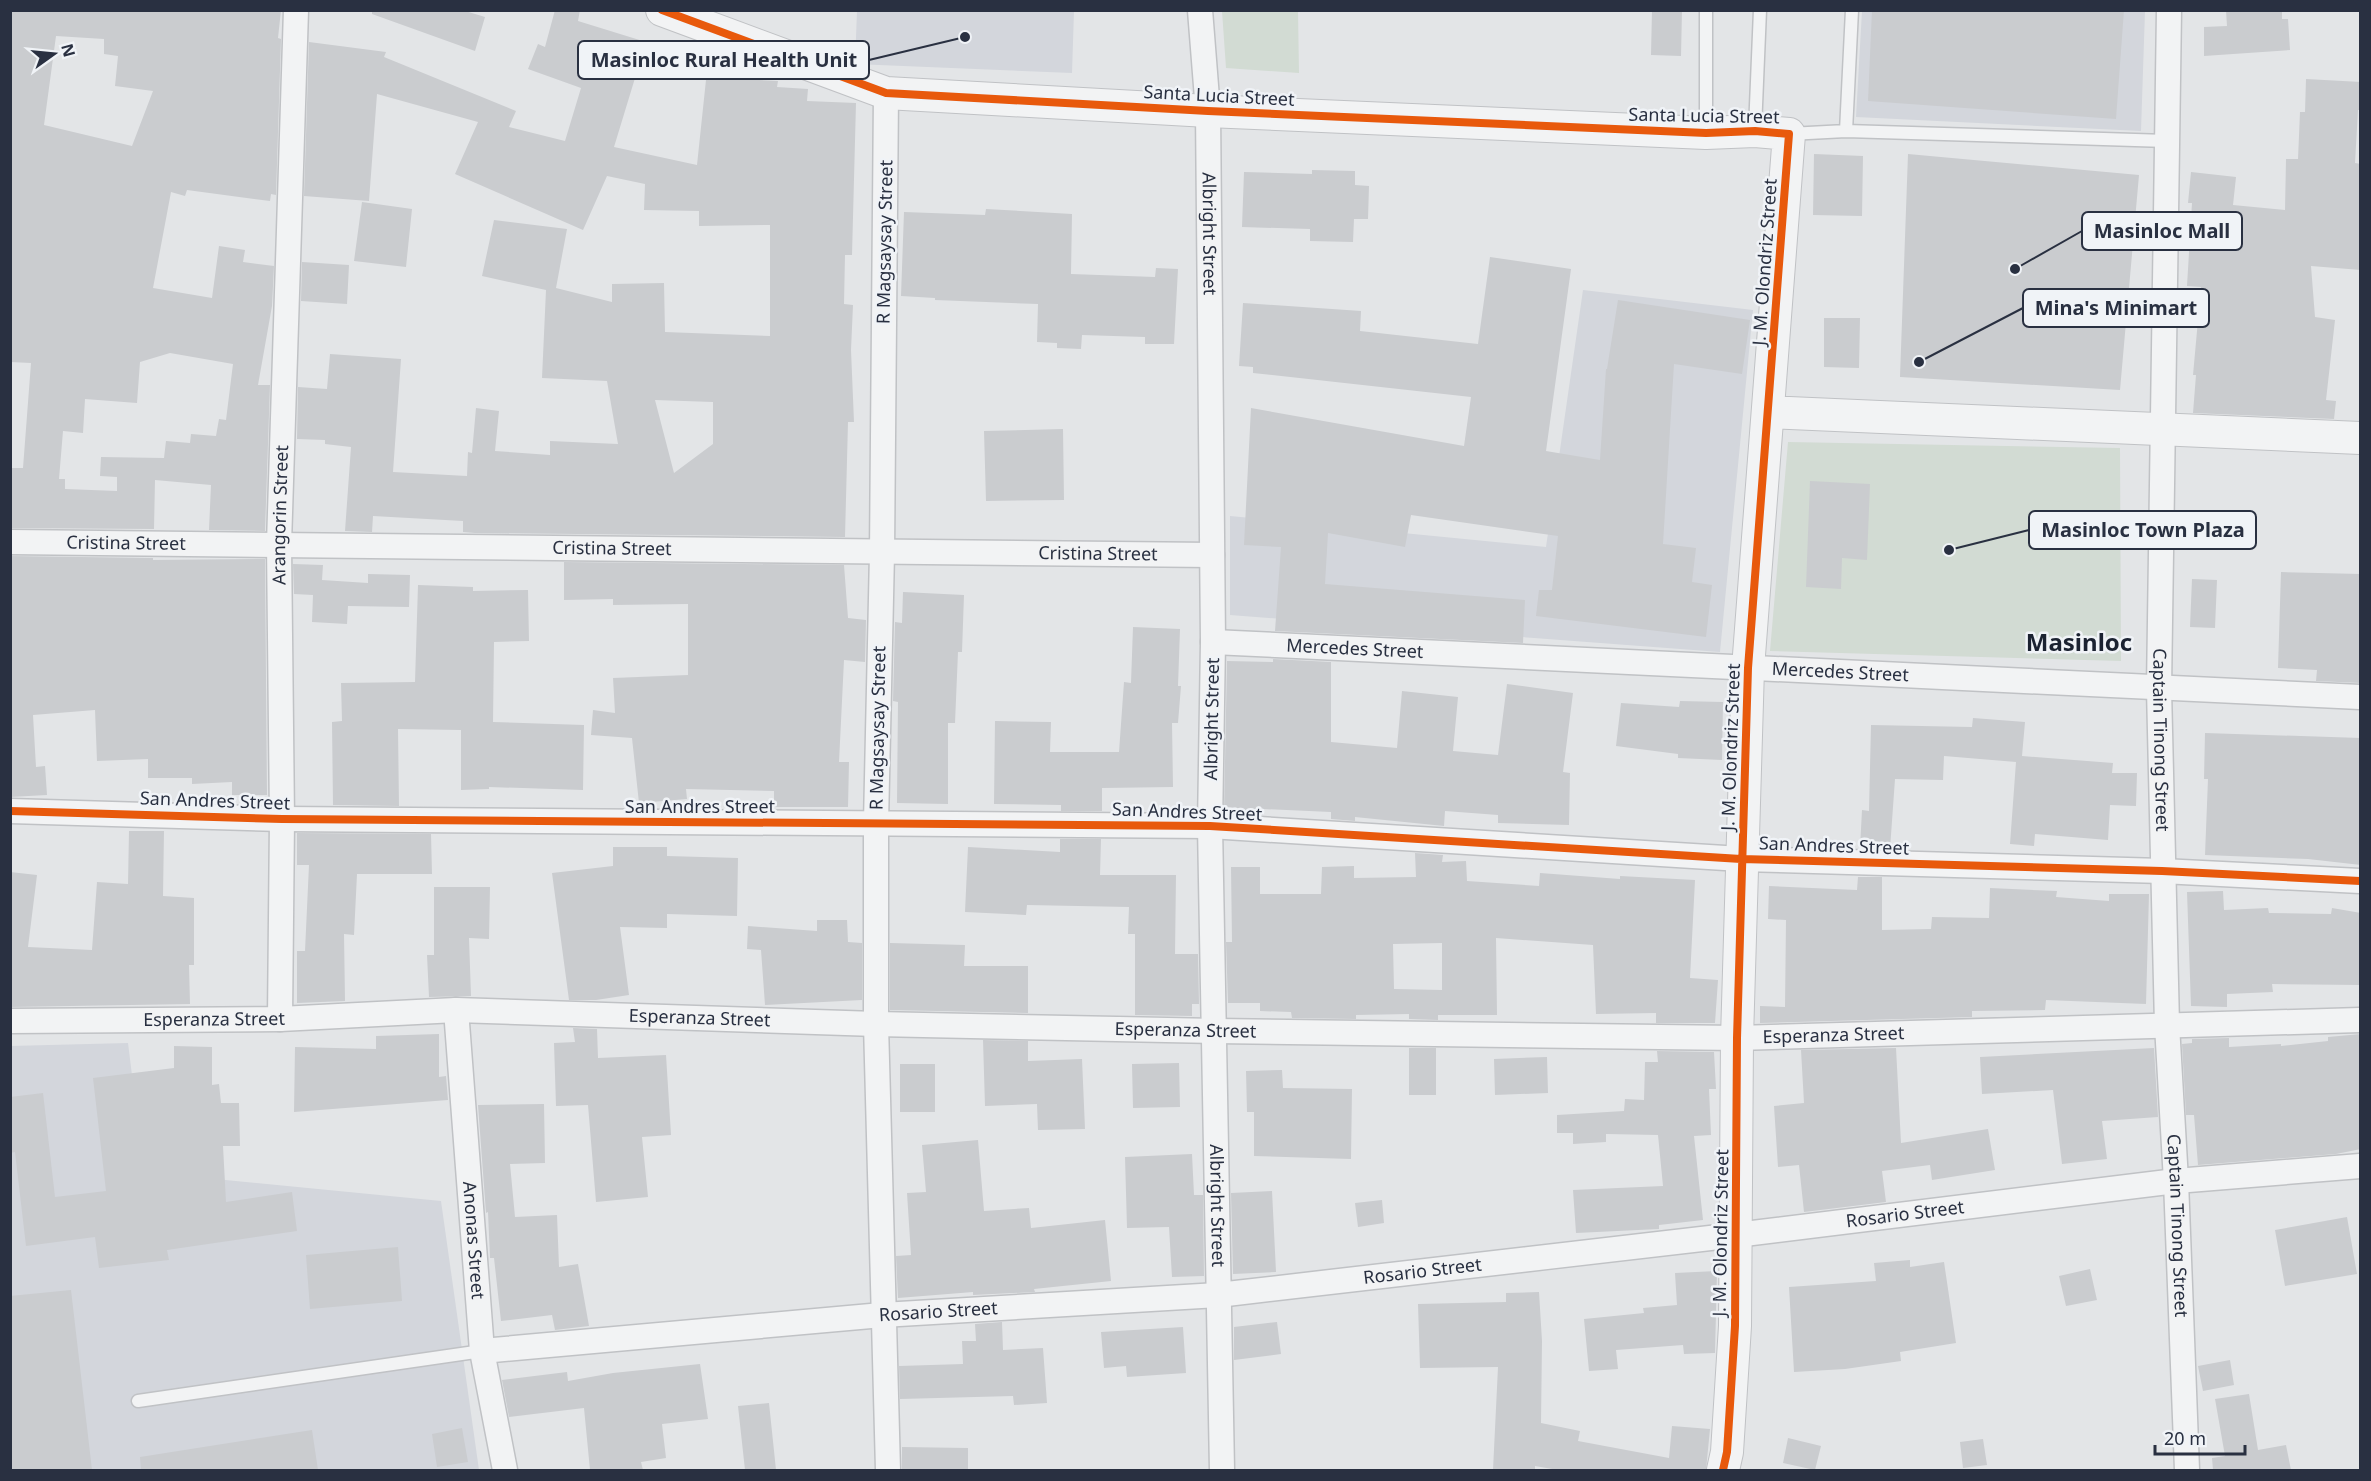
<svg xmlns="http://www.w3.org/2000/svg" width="2371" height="1481" font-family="'Noto Sans',sans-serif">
	<rect width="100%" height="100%" fill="#e3e5e7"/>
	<path fill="#d3d6dc" d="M 857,11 L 1074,11 L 1072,73 L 855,64 Z
		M 1862,11 L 2145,11 L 2141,131 L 1856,117 Z
		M 1583,290 L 1753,310 L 1720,652 L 1230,615 L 1230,516 L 1546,547 Z
		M 128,1043 L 144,1172 L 441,1201 L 479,1470 L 11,1470 L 10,1046 Z"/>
	<path fill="#d2dbd3" d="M 1222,11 L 1298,11 L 1299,73 L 1226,68 Z
		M 1788,442 L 2120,448 L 2121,661 L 1770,651 Z"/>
	<path fill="#cacccf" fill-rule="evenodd" d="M 10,10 L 281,10 L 278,38 L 281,39 L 276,195 L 271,194 L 270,201 L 187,190 L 185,196 L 171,192 L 153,288 L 212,298 L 219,246 L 245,250 L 243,262 L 274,266 L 272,306 L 258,385 L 270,385 L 265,531 L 209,530 L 211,485 L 155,480 L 154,529 L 10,528 L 10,468 L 23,468 L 31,363 L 10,362 ZM 56,36 L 104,39 L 104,54 L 118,56 L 115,86 L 153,91 L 132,146 L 44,125 ZM 170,353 L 233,364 L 226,420 L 219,419 L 216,436 L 191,434 L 190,443 L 166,441 L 164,458 L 101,457 L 100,476 L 117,477 L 117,491 L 65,489 L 65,479 L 59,479 L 63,431 L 83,433 L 85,399 L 137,403 L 140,362 Z
		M 372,10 L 462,10 L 485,17 L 475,51 L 372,14 Z
		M 555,10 L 580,10 L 578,21 L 646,42 L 614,147 L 697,165 L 708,61 L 740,65 L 738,79 L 778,81 L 777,87 L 808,89 L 807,101 L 856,103 L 852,255 L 845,255 L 844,304 L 853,305 L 851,350 L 854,422 L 848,422 L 845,537 L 475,533 L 463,532 L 463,521 L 373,516 L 372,532 L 345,531 L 351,447 L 325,444 L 325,440 L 297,439 L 298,387 L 327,389 L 330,354 L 401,359 L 393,472 L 467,476 L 468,452 L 472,453 L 476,408 L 499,411 L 495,451 L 550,455 L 550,441 L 618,444 L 607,381 L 542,378 L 546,290 L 482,276 L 494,220 L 567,229 L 556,288 L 612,302 L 612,284 L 664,283 L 665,332 L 770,336 L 770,225 L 699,226 L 699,211 L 644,210 L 645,184 L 607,176 L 583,230 L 455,174 L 478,122 L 377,94 L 369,201 L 304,196 L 309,42 L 386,52 L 384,57 L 516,111 L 509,127 L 565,141 L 581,88 L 528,69 L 538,44 L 545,47 ZM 655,400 L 713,402 L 713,444 L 674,473 Z
		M 1652,10 L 1682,10 L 1681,56 L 1651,55 Z
		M 1872,10 L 2124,10 L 2116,119 L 1868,101 Z
		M 2226,10 L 2282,10 L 2282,19 L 2288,19 L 2290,50 L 2204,56 L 2204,27 L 2227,26 Z
		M 2306,79 L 2361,82 L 2361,110 L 2358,110 L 2355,163 L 2361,164 L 2361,270 L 2311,266 L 2315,317 L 2335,320 L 2326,400 L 2336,401 L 2334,419 L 2193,413 L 2196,375 L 2193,375 L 2201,287 L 2187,286 L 2192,203 L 2188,203 L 2191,172 L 2236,177 L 2233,205 L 2285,210 L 2286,159 L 2298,159 L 2300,112 L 2305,112 Z
		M 1814,154 L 1863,156 L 1862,216 L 1813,215 Z
		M 1908,154 L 2139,175 L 2120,390 L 1900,377 Z
		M 1312,170 L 1355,171 L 1355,185 L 1369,186 L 1368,219 L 1354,219 L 1353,242 L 1310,241 L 1310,229 L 1242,227 L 1244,172 L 1312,174 Z
		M 362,202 L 412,209 L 406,267 L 354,261 Z
		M 986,209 L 1072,214 L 1071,274 L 1155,277 L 1156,268 L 1178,269 L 1174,344 L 1145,344 L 1145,337 L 1082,335 L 1081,349 L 1057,348 L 1057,343 L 1037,342 L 1038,304 L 935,300 L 935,298 L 901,296 L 904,212 L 985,215 Z
		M 1490,257 L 1571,269 L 1546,451 L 1600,460 L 1606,369 L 1607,369 L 1618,300 L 1750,320 L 1742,374 L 1674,364 L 1663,544 L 1696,548 L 1692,582 L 1712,585 L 1706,637 L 1536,616 L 1539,590 L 1552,590 L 1558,536 L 1411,515 L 1405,547 L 1328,533 L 1325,584 L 1525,600 L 1523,643 L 1275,631 L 1281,547 L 1244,545 L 1251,408 L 1464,446 L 1471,397 L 1253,373 L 1253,367 L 1239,366 L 1243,303 L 1361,311 L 1360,331 L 1478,344 Z
		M 302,262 L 349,265 L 347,304 L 301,301 Z
		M 1824,318 L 1860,318 L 1859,368 L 1824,367 Z
		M 1063,429 L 1064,500 L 986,501 L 984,431 Z
		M 1810,481 L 1870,484 L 1867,560 L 1842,558 L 1841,589 L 1806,587 Z
		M 10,556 L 153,558 L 153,560 L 265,559 L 267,795 L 232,795 L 232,782 L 192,784 L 192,778 L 148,778 L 148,759 L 97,761 L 95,710 L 33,715 L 36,767 L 45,766 L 47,795 L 10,797 Z
		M 564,562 L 844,565 L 848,618 L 866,620 L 865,662 L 844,660 L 839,762 L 849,762 L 848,807 L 774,807 L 774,791 L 686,789 L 687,799 L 639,803 L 632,738 L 591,735 L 593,710 L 615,713 L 613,678 L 688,675 L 688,604 L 613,605 L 613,599 L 564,600 Z
		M 293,564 L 323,565 L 322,580 L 368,583 L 368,574 L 410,575 L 409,607 L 348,606 L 347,624 L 312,622 L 313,595 L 294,594 Z
		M 2281,572 L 2361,574 L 2361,683 L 2316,681 L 2317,670 L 2278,668 Z
		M 2192,579 L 2217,580 L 2215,628 L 2190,627 Z
		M 418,585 L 473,587 L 473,591 L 528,590 L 529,641 L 494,642 L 493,722 L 584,725 L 583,790 L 489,787 L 489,789 L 461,790 L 461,730 L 398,729 L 399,806 L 333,805 L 332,722 L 342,721 L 341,683 L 415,682 Z
		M 903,592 L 964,595 L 962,652 L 958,652 L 955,723 L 948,723 L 948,804 L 897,803 L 898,702 L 893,701 L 895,622 L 902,623 Z
		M 1133,627 L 1180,629 L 1178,686 L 1181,686 L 1178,723 L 1172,723 L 1173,787 L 1102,788 L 1102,811 L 1061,811 L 1061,805 L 994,804 L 995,721 L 1051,722 L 1050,752 L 1119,752 L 1124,682 L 1131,683 Z
		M 1273,659 L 1331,662 L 1331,742 L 1397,748 L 1402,691 L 1458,697 L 1453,751 L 1498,755 L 1507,684 L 1573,693 L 1563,772 L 1570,773 L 1569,825 L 1498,823 L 1498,815 L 1445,811 L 1444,826 L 1355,817 L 1355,821 L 1331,819 L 1331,812 L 1263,809 L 1263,815 L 1224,813 L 1227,661 L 1273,662 Z
		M 1680,701 L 1723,702 L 1722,760 L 1678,758 L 1678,754 L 1616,746 L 1621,703 L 1679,707 Z
		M 1973,718 L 2025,722 L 2022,756 L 2113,763 L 2112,773 L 2137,773 L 2136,806 L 2110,805 L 2108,840 L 2035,834 L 2034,846 L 2010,844 L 2016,762 L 1944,756 L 1943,780 L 1895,779 L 1890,849 L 1860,848 L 1862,810 L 1869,811 L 1871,725 L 1972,727 Z
		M 2205,733 L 2361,738 L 2361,865 L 2308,859 L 2205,855 L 2208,779 L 2204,779 Z
		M 129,831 L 164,831 L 163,896 L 194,898 L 194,965 L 189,965 L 190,1004 L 10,1007 L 10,872 L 37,875 L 28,947 L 92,950 L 97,882 L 128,884 Z
		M 297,833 L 431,834 L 432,874 L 357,874 L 354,935 L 344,934 L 345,1001 L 297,1003 L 297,951 L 305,951 L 309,865 L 297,865 Z
		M 1060,839 L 1101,839 L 1100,875 L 1176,875 L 1175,954 L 1198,954 L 1199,1004 L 1192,1004 L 1192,1016 L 1135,1015 L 1135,934 L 1128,934 L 1129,907 L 1027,905 L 1026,915 L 965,912 L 968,847 L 1060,852 Z
		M 613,847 L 667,847 L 667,856 L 738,858 L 737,916 L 667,914 L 667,928 L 620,927 L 629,995 L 596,1000 L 569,1000 L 552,873 L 613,866 Z
		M 1415,853 L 1443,855 L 1442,862 L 1466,861 L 1467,881 L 1539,886 L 1540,873 L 1620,879 L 1620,876 L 1695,880 L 1690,978 L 1718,980 L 1715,1023 L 1656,1023 L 1656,1013 L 1596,1014 L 1593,945 L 1496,938 L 1497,1015 L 1438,1015 L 1438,1020 L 1409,1019 L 1409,1014 L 1356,1015 L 1356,1019 L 1292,1018 L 1291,1012 L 1260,1011 L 1260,1003 L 1228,1003 L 1226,942 L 1232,942 L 1231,867 L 1260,867 L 1260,894 L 1321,894 L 1322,867 L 1354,866 L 1354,878 L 1416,877 ZM 1442,943 L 1442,990 L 1394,989 L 1393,944 Z
		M 1858,877 L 1882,877 L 1882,930 L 1931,929 L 1932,917 L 1989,918 L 1990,888 L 2057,891 L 2056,897 L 2109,901 L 2109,894 L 2149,894 L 2146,1004 L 2046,1000 L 2045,1010 L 1972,1011 L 1972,1017 L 1760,1023 L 1760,1006 L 1785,1007 L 1786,920 L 1768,919 L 1769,886 L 1857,890 Z
		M 434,887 L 490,887 L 489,939 L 469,938 L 471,996 L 429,997 L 427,955 L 434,955 Z
		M 2223,891 L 2224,910 L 2268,908 L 2269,913 L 2331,914 L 2332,908 L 2361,913 L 2361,985 L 2272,984 L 2273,992 L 2227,994 L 2227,1007 L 2191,1006 L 2187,892 Z
		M 817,920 L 847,920 L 848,942 L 862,943 L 862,1000 L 765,1005 L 761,950 L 747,949 L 748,926 L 817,931 Z
		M 890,943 L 965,945 L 964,966 L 1028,966 L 1028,1013 L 890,1010 Z
		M 573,1028 L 597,1029 L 598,1058 L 666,1055 L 671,1135 L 642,1137 L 648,1197 L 596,1202 L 588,1105 L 556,1106 L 554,1043 L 575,1042 Z
		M 439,1034 L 439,1077 L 446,1076 L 448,1100 L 294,1112 L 295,1047 L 376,1049 L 376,1036 Z
		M 2361,1034 L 2361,1149 L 2336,1154 L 2198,1165 L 2194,1115 L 2186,1115 L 2182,1044 L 2192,1043 L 2192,1039 L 2229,1038 L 2229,1047 L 2281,1044 L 2281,1046 L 2328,1041 L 2328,1037 Z
		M 983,1040 L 1028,1041 L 1028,1061 L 1082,1059 L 1085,1129 L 1038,1130 L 1037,1104 L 985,1106 Z
		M 174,1046 L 212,1047 L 212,1085 L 219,1084 L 221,1103 L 239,1103 L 240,1146 L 223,1146 L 226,1202 L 292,1192 L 297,1231 L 167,1250 L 169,1260 L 99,1268 L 95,1237 L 26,1246 L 15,1152 L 10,1153 L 10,1097 L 43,1093 L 55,1197 L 106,1191 L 93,1078 L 174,1068 Z
		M 1409,1048 L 1436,1048 L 1436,1095 L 1409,1095 Z
		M 1896,1048 L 1901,1143 L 1988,1129 L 1995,1170 L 1932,1180 L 1930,1165 L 1882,1171 L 1886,1202 L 1804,1212 L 1799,1165 L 1778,1167 L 1774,1106 L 1804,1103 L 1801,1050 Z
		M 2154,1048 L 2158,1117 L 2102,1121 L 2107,1159 L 2062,1164 L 2053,1090 L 1982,1094 L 1980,1057 Z
		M 1657,1051 L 1714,1052 L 1716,1089 L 1709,1089 L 1711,1135 L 1694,1136 L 1703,1220 L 1659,1225 L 1659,1229 L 1576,1233 L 1573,1190 L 1663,1186 L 1658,1135 L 1606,1134 L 1606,1142 L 1573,1144 L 1573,1133 L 1557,1133 L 1557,1115 L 1624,1111 L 1625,1099 L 1644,1100 L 1645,1062 L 1658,1062 Z
		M 1547,1057 L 1548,1093 L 1495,1095 L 1494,1059 Z
		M 1179,1063 L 1180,1107 L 1133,1108 L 1132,1064 Z
		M 900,1064 L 935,1064 L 935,1112 L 900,1112 Z
		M 1282,1070 L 1283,1088 L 1352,1089 L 1351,1159 L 1254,1156 L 1254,1112 L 1247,1112 L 1246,1071 Z
		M 544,1104 L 545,1163 L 510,1164 L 515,1217 L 557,1215 L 559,1267 L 578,1264 L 589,1326 L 555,1330 L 552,1315 L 501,1321 L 494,1258 L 490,1258 L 488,1212 L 486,1213 L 478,1105 Z
		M 978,1140 L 984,1211 L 1029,1208 L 1031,1228 L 1105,1220 L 1111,1281 L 1034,1289 L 1035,1292 L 973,1295 L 973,1292 L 898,1298 L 896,1256 L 911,1255 L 907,1193 L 926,1192 L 922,1145 Z
		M 1192,1154 L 1194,1195 L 1203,1195 L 1204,1276 L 1172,1277 L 1169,1227 L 1127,1228 L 1125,1157 Z
		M 1272,1191 L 1276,1272 L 1233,1274 L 1231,1193 Z
		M 1382,1200 L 1384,1223 L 1358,1227 L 1355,1203 Z
		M 2347,1217 L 2357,1274 L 2285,1286 L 2275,1230 Z
		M 398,1247 L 402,1301 L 310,1309 L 306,1255 Z
		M 1910,1260 L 1910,1267 L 1944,1262 L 1956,1343 L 1900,1352 L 1901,1361 L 1845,1369 L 1794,1372 L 1789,1287 L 1876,1281 L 1874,1263 Z
		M 2090,1269 L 2097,1300 L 2066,1306 L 2059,1276 Z
		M 1717,1271 L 1715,1353 L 1684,1354 L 1683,1345 L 1616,1350 L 1618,1369 L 1589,1371 L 1584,1319 L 1644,1313 L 1643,1308 L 1677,1305 L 1675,1273 Z
		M 71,1290 L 92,1470 L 10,1470 L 10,1296 Z
		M 1539,1292 L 1542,1341 L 1541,1423 L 1580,1431 L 1578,1441 L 1669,1458 L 1672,1426 L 1710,1429 L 1706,1470 L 1558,1470 L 1535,1466 L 1535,1470 L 1493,1470 L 1498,1367 L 1420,1368 L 1418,1304 L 1506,1302 L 1506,1293 Z
		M 1002,1322 L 1003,1350 L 1043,1348 L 1047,1403 L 1014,1405 L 1013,1396 L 900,1399 L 899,1366 L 963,1364 L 962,1341 L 976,1341 L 975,1324 Z
		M 1277,1322 L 1281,1354 L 1234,1360 L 1234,1327 Z
		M 1183,1327 L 1186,1373 L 1127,1377 L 1126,1366 L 1104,1368 L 1101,1332 Z
		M 2230,1360 L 2234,1385 L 2203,1391 L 2198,1366 Z
		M 700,1364 L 708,1419 L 662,1424 L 666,1458 L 641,1462 L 643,1470 L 590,1470 L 584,1408 L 509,1417 L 502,1380 L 567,1372 L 568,1381 L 613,1373 Z
		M 2249,1394 L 2258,1450 L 2286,1445 L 2291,1470 L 2213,1470 L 2212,1458 L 2225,1456 L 2215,1399 Z
		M 769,1403 L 776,1470 L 745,1470 L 738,1406 Z
		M 462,1428 L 468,1462 L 437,1467 L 432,1434 Z
		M 312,1430 L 318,1470 L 141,1470 L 140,1457 Z
		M 1788,1438 L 1821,1446 L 1815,1470 L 1783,1463 Z
		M 1983,1439 L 1987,1465 L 1963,1468 L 1960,1442 Z
		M 902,1447 L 968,1448 L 968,1470 L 902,1470 Z"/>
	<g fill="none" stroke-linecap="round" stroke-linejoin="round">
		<g stroke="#c0c2c5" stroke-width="15">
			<path id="service" d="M 1706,10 L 1706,132
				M 1755,129 L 1760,10
				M 1846,131 L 1852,10
				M 1789,134 L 1846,131 L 2167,141
				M 138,1401 L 482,1351"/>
		</g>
		<g stroke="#c0c2c5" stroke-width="27">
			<g id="minor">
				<path id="s1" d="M 1200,10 L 1208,111 L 1213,642 L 1210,826 L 1222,1470"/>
				<path id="s2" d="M 2169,10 L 2159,689 L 2167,1025 L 2176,1181 L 2187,1470"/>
				<path d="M 886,93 L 882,553 L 876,823 L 876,1024 L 888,1470"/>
				<path id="s3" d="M 10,542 L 1212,555"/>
				<path id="s4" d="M 1213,642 L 2360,697"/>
				<path d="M 10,811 L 282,819 L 1210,826 L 1741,859 L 2162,871 L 2360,881"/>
				<path id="s5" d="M 456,1010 L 482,1351 L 505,1470"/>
				<path id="s6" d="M 280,1019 L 282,819 L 279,544 L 296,10"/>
				<path id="s7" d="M 10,1021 L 280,1019 L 456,1010 L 876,1024 L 1216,1031 L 1737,1038 L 2360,1020"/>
				<path id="s8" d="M 482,1351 L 882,1315 L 1218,1295 L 1736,1235 L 2176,1181 L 2360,1166"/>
			</g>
		</g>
		<g stroke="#c0c2c5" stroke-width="34">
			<path id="tertiary" d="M 662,10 L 886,93 L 1208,111 L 1706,133 L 1755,131 L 1789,134 L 1748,668 L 1737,1038 L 1735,1326 L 1727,1452 L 1723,1470
				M 1769,412 L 2360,438"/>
		</g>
		<use href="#service" stroke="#f2f3f4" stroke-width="12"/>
		<use href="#minor" stroke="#f2f3f4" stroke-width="24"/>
		<use href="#tertiary" stroke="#f2f3f4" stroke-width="32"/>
		<g stroke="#f0f3f7" stroke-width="11">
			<path id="cycleway" d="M 662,10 L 886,93 L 1208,111 L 1706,133 L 1755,131 L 1789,134 L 1748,668 L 1737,1038 L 1735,1326 L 1727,1452 L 1723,1470
				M 10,811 L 282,819 L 1210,826 L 1741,859 L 2162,871 L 2360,881"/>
		</g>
		<use href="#cycleway" stroke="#e8590c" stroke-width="8"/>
	</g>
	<g text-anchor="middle" stroke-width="5" stroke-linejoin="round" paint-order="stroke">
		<g font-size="18" fill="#293041" stroke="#f0f3f7">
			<text transform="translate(1219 96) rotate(3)" y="6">Santa Lucia Street</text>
			<text transform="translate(1704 116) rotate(1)" y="6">Santa Lucia Street</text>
			<text dy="6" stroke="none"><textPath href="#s1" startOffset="224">Albright Street</textPath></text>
			<text transform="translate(885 242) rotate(-89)" y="6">R Magsaysay Street</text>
			<text transform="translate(1765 262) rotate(-86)" y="6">J. M. Olondriz Street</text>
			<text dy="6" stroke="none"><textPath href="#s6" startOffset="504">Arangorin Street</textPath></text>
			<text dy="6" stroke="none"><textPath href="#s3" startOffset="116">Cristina Street</textPath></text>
			<text dy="6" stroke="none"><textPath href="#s3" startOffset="602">Cristina Street</textPath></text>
			<text dy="6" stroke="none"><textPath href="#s3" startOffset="1088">Cristina Street</textPath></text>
			<text dy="6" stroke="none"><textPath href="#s4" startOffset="142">Mercedes Street</textPath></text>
			<text dy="6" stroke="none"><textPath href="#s4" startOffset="628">Mercedes Street</textPath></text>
			<text transform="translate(1212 719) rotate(-89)" y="6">Albright Street</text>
			<text transform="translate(878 728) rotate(-89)" y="6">R Magsaysay Street</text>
			<text dy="6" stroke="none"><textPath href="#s2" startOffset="730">Captain Tinong Street</textPath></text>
			<text transform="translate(1731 747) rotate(-88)" y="6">J. M. Olondriz Street</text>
			<text transform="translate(215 801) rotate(2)" y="6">San Andres Street</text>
			<text x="700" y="813">San Andres Street</text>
			<text transform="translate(1187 812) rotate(2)" y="6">San Andres Street</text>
			<text transform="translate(1834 846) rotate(2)" y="6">San Andres Street</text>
			<text dy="6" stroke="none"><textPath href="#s7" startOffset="690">Esperanza Street</textPath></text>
			<text dy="6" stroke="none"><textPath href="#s7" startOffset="204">Esperanza Street</textPath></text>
			<text dy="6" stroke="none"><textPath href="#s7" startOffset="1176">Esperanza Street</textPath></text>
			<text dy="6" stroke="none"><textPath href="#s7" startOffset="1824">Esperanza Street</textPath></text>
			<text dy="6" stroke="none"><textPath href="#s1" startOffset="1196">Albright Street</textPath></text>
			<text dy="6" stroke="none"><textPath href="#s8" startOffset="1430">Rosario Street</textPath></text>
			<text dy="6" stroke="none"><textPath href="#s2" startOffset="1216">Captain Tinong Street</textPath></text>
			<text transform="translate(1721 1233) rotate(-89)" y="6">J. M. Olondriz Street</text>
			<text dy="6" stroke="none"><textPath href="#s5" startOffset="231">Anonas Street</textPath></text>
			<text dy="6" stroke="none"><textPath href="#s8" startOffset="944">Rosario Street</textPath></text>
			<text dy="6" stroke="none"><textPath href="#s8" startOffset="458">Rosario Street</textPath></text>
		</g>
		<g font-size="24" font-weight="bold" fill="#1b2231" stroke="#f0f3f7">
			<text x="2079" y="651">Masinloc</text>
		</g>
	</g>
	<path fill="none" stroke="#293041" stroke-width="2" d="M965 37L869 60M2015 269L2082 231M1919 362L2023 308M1949 550L2029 530"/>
	<g fill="#293041" stroke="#f0f3f7" stroke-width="2">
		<circle cx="965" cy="37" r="6"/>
		<circle cx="2015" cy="269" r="6"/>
		<circle cx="1919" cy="362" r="6"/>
		<circle cx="1949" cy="550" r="6"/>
	</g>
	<g fill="#f0f3f7" stroke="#293041" stroke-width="2">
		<rect x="578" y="41" width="291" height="38" rx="6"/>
		<rect x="2082" y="212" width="160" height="38" rx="6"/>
		<rect x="2023" y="289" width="186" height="38" rx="6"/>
		<rect x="2029" y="511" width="227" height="38" rx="6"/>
	</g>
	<g font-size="20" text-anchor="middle" font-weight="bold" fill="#293041">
		<text x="724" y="67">Masinloc Rural Health Unit</text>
		<text x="2162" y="238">Masinloc Mall</text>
		<text x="2116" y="315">Mina's Minimart</text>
		<text x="2143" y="537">Masinloc Town Plaza</text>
	</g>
	<rect width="2371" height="1481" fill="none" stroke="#293041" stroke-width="24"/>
	<g transform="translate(54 54) rotate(75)" stroke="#f0f3f7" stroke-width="4.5" paint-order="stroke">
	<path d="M0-4.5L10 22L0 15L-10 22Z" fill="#293041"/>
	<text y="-9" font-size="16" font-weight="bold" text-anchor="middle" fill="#293041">N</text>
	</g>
	<path d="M2155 1445v9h90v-9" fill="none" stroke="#293041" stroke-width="3"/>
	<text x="2164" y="1445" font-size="18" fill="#293041" stroke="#f0f3f7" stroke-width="4.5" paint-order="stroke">20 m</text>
</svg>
